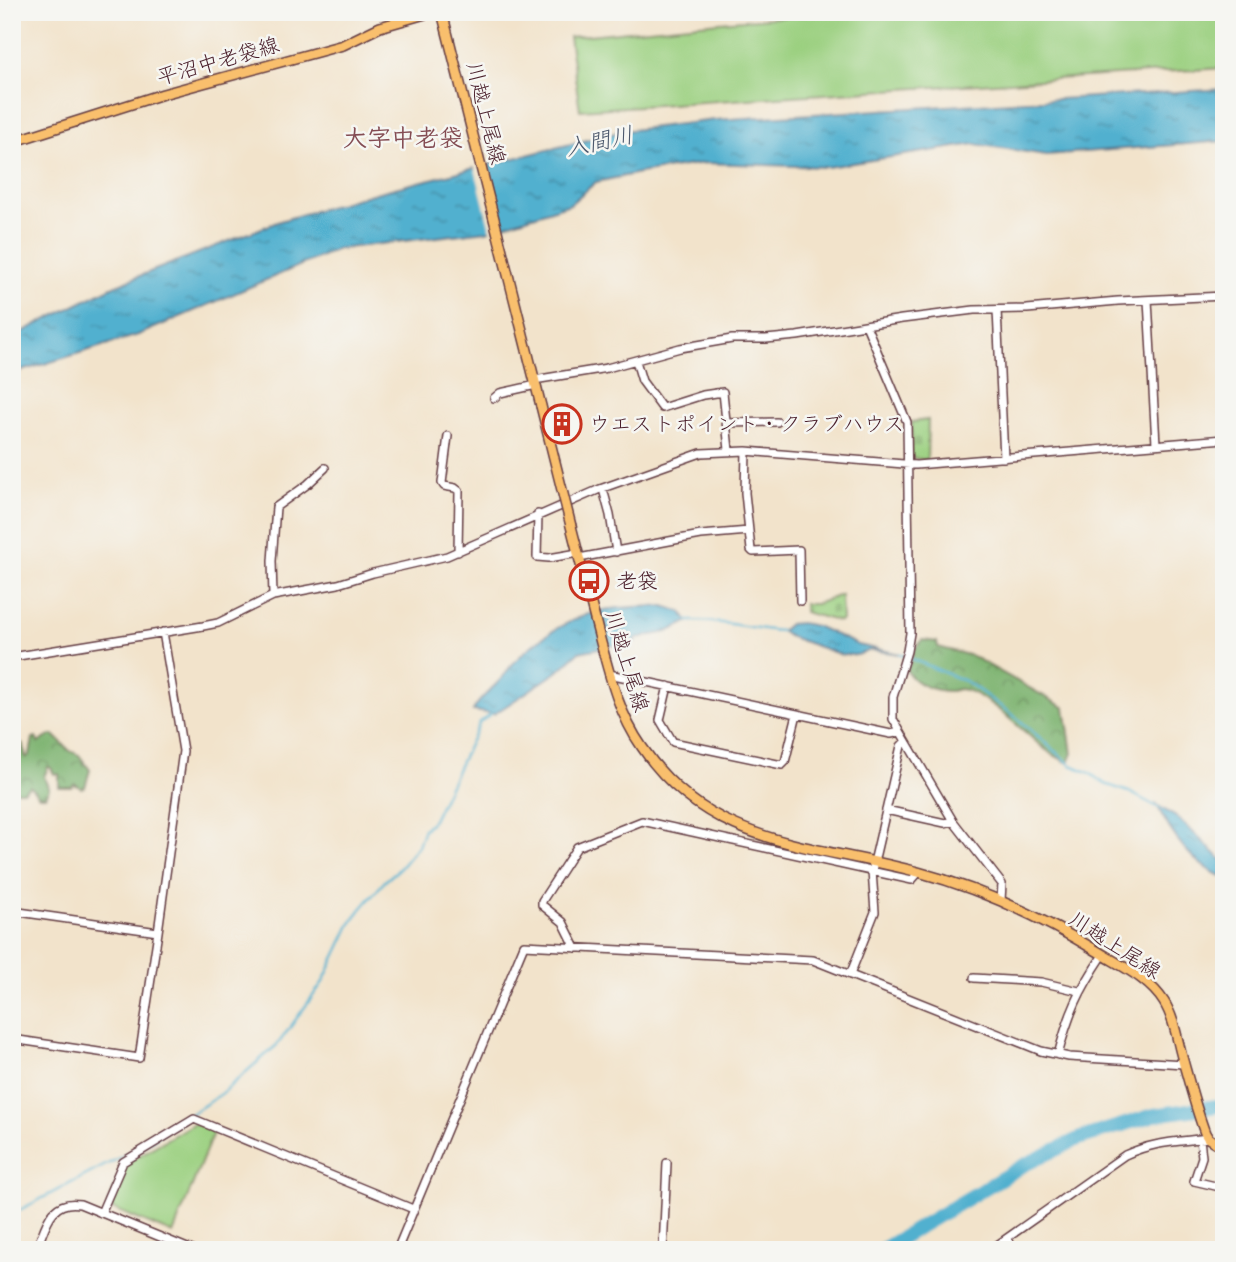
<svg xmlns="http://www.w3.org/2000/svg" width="1236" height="1262" font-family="'Shantell Sans','Klee One',sans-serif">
	<defs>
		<pattern id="forest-crowns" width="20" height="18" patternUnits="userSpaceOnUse" patternTransform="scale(1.75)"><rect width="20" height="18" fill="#7cb26e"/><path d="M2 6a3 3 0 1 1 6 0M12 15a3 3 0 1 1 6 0" fill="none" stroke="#68905b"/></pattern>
		<pattern id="cemetery-stones" width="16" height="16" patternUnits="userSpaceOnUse" patternTransform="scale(1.75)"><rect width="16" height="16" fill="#9bd080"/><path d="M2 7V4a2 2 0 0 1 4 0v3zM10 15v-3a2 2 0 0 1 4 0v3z" fill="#87b26f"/></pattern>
		<pattern id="water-ripples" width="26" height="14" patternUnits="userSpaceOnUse" patternTransform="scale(1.75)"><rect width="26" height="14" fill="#51b0cf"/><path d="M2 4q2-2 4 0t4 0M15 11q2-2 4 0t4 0" fill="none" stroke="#458fa8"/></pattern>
	</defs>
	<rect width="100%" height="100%" fill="#f6f6f2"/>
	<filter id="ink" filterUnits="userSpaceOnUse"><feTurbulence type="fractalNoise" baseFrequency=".0143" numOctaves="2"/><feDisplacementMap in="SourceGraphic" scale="14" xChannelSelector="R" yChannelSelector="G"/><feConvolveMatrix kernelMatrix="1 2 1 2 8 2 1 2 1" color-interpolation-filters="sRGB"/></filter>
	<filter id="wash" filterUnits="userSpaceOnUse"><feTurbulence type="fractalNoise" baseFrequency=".00686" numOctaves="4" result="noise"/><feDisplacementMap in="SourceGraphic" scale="28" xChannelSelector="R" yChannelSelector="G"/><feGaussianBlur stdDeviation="1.57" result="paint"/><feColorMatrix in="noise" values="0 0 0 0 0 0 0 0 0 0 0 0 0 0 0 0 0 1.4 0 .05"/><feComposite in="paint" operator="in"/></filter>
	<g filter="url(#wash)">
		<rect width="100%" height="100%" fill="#f2e3cb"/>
		<path fill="#9bd080" stroke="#727856" stroke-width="2" d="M 854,12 L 1224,12 L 1224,68 L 580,110 L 569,37 L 730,21 Z
			M 194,1123 L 214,1130 L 173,1234 L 109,1207 L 108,1203 L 125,1164 Z"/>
		<path fill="url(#forest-crowns)" stroke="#63684c" stroke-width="2" d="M 922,640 L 937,642 L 938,647 L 972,656 L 1065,708 L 1072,753 L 1068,763 C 1059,758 1049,753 1041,746 C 1023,731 983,691 960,689 C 957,689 953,691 950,691 C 934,691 915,685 907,671 L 915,649 Z
			M 51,735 L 54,735 L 70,751 L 79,755 L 90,770 L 85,787 L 81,788 L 75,784 L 71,787 L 59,787 L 59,774 L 54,774 L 51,768 L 48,767 L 44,777 L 49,789 L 45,796 L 39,796 L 30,786 L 23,791 L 13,791 L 12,744 L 19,742 L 23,744 L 26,758 L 30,754 L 33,738 L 36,737 L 38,743 Z"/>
		<path fill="url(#cemetery-stones)" stroke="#727856" stroke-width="2" d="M 928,420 L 927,460 L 911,458 L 912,422 Z
			M 841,595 L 842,620 L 840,622 L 804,612 L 804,604 L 816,604 Z"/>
		<path fill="url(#water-ripples)" stroke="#4e687d" stroke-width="2" d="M 1224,89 L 1224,141 L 1046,155 L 975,144 L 827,167 L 704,163 L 639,173 L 596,182 L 570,204 L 486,231 L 338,249 L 138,335 L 12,374 L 12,337 L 114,286 L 280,221 L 379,192 L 623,131 L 715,120 Z
			M 664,606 L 682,612 L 688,622 L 667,632 L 636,638 L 636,641 L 579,652 L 557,672 L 494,714 L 473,711 C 479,697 496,687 505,674 C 525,645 564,620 599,611 C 620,606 643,607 664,606 Z
			M 801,623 L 816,626 L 858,645 L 900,654 L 871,650 L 857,655 L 842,655 L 788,636 L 781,631 L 789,624 Z
			M 1157,805 L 1179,819 L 1224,862 L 1224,877 C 1194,867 1170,833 1157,805 Z"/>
		<path fill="#f2e3cb" d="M 487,162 L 504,229 L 491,234 L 474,165 Z"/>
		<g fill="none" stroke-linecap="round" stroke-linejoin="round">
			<path stroke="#51b0cf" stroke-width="2.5" d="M 688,621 C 721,620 749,628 781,631
				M 900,654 L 967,682 L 1017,718 L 1071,765 L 1088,772 L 1105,784 L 1129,792 L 1159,808
				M 12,1214 L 144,1145 L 221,1094 L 278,1044 L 323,982 L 350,925 L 360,910 L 385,881 L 400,868 L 418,846 L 424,829 L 433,820 L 480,722 L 491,714
				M 1020,1249 L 1042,1250"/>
			<path stroke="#51b0cf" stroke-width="14" d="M 881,1250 L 1022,1166 L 1078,1139 L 1154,1115 L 1224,1105"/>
		</g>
	</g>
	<g filter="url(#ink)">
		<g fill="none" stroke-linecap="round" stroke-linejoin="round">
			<g stroke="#633c43" stroke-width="10">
				<path id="minor" d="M 1148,300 L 1156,444
					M 997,310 L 1004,458
					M 866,325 L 907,422 L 910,633 L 907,651 L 893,697 L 893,719 L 953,821 L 1002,884 L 1001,900
					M 636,361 L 642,381 L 662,408 L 703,395 L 723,392 L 729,450
					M 534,380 L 607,368 L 680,348 L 732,339 L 766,339 L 797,336 L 902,319 L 974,310 L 1027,309 L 1118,301 L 1224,296
					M 494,398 L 500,393 L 536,385
					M 728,423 L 777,422
					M 448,436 L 442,483 L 444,486 L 455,488 L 459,491 L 458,552
					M 746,451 L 745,493 L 751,550 L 753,552 L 799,550 L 800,601
					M 603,489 L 610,515 L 616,552
					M 538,514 L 537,557 L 549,558 L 578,553
					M 579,558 L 701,535 L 749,531
					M 273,596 L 272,561 L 276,507 L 308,484 L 325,468
					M 12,657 L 203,626 L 218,623 L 273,596 L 338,584 L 373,573 L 447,556 L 600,489 L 701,453 L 746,451 L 916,465 L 1224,439
					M 609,674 L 891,734 L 900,732
					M 668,686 L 660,720 L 673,742 L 782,765 L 785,762 L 797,714
					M 886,810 L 945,823 L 953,821
					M 12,911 L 158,932 L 183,751 L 163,632
					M 576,948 L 563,922 L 542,905 L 542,901 L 577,847 L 642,821 L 912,880 L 919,872
					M 850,975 L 875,912 L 872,871 L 901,746 L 905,742
					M 974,978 L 1041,982 L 1079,991
					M 12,1039 L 139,1058 L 158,932
					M 1058,1055 C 1069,1013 1079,991 1103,955
					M 1200,1139 L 1202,1157 L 1194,1181 L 1224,1188
					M 101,1213 L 123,1162 L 194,1119 L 413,1209
					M 1007,1238 L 1014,1250
					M 36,1250 C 46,1227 49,1199 80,1204 L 192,1250
					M 397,1250 L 524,945 L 813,960 L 1041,1051 L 1069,1057 L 1184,1064
					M 663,1250 L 667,1163
					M 990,1250 L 1125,1155 C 1155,1141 1177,1142 1208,1138"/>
			</g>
			<g stroke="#633c43" stroke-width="12">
				<path id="major" d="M 442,12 L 541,406
					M 12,142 L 163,94 L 343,45 L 380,27 L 432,12
					M 571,526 C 581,564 590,601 600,639 C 610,677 619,714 642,747 C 709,847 814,844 918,872 C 982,889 1041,917 1097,951 C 1121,966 1149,978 1164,1002 C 1174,1018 1177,1039 1182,1057 C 1189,1082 1196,1109 1205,1133 L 1208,1138 L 1224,1148"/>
			</g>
			<use href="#minor" stroke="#fff" stroke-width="7"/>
			<use href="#major" stroke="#f9bf6d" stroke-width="9"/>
			<g stroke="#633c43" stroke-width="12" stroke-linecap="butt">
				<path id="major-bridge" d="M 541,406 L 571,526"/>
			</g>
			<use href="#major-bridge" stroke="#f9bf6d" stroke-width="9"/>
		</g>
	</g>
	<defs>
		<g id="building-ring" transform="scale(2.0125)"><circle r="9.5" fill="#f6f6f2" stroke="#c8321e" stroke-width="1.5"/><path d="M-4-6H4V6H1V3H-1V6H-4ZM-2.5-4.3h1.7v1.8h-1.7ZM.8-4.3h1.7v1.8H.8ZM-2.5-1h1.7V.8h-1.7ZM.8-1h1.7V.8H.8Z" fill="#c8321e"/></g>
		<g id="bus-ring" transform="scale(2.0125)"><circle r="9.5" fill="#f6f6f2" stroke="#c8321e" stroke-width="1.5"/><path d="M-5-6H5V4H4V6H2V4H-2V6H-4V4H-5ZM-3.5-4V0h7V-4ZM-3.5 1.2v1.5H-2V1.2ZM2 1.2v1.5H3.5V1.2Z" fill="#c8321e"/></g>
	</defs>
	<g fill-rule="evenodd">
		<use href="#building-ring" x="562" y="424"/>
		<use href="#bus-ring" x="589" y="581"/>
	</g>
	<g text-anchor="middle" stroke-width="5" stroke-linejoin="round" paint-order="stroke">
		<g font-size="21" fill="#4a1f2b" stroke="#f6f6f2">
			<text transform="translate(218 61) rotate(-16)" y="7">平沼中老袋線</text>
			<text transform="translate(486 113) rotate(76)" y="7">川越上尾線</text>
			<text transform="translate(627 661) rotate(73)" y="7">川越上尾線</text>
			<text transform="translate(1115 945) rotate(33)" y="7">川越上尾線</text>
		</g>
		<g font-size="21" fill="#4a1f2b" stroke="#f6f6f2" text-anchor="start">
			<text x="589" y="431">ウエストポイント・クラブハウス</text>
			<text x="616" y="588">老袋</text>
		</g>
		<g font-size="23" font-style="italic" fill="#4d596d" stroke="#f6f6f2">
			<text transform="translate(599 141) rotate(-12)" y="8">入間川</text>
		</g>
		<g font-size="24" font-weight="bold" fill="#844c53" stroke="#f6f6f2">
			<text x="403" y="146">大字中老袋</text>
		</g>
	</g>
	<rect width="1236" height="1262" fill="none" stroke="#f6f6f2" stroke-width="42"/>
</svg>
